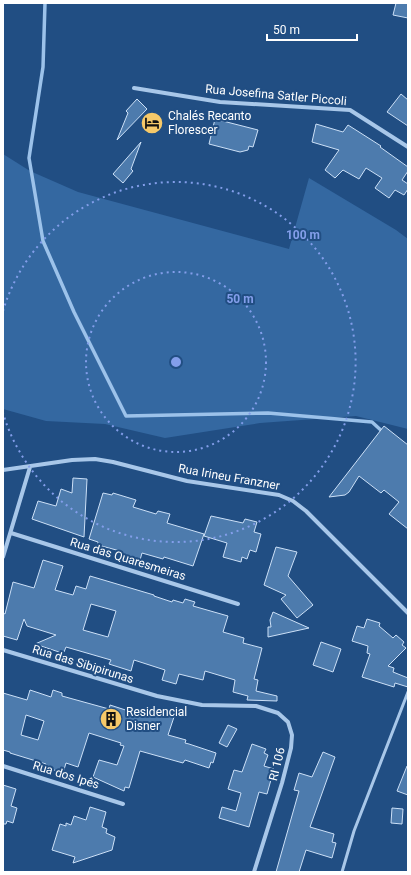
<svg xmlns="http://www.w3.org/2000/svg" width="411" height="875" font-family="Roboto,sans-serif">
	<rect width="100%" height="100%" fill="#214e83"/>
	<path fill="#3468a1" d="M 3,154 L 30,171 L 78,192 L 289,249 L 309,178 L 396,230 L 408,239 L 408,429 L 356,416 L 260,423 L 165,438 L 105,424 L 46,421 L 3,409 Z"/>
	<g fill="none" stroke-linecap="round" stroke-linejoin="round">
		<path stroke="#9cc2ea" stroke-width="3.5" d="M 45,3 L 43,67 L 29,158 L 43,241 L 74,312 L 126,416 L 268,413 L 372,422 L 384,433"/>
	</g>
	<path fill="#4d7bad" stroke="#cce0f7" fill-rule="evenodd" d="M 396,3 L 408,3 L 408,18 L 393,15 Z
		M 401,94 L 408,100 L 408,126 L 387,112 Z
		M 137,99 L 147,109 L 117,140 L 128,113 L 126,111 Z
		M 215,119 L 258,130 L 253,147 L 249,146 L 248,150 L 240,152 L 209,144 Z
		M 316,124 L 343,132 L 348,125 L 381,146 L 380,147 L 408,167 L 408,171 L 402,180 L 408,184 L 408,189 L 404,195 L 395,190 L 389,198 L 375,188 L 382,178 L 366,168 L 359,179 L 343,170 L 335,178 L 325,170 L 339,150 L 312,142 Z
		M 141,142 L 131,169 L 133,171 L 123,183 L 113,174 Z
		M 384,426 L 408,445 L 408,529 L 389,514 L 399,502 L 384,490 L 381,493 L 359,476 L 349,492 L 345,495 L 329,497 Z
		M 73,478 L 87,479 L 84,537 L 32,519 L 38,501 L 56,506 L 61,489 L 72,493 Z
		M 103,493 L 112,495 L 113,493 L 136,500 L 133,507 L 156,514 L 158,511 L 170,514 L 167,523 L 204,534 L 193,566 L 164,557 L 163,559 L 142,553 L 140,560 L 119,554 L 120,551 L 98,545 L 98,542 L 89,539 Z
		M 211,516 L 243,523 L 245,519 L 257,522 L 254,532 L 261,534 L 256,552 L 250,550 L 247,559 L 242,557 L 241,562 L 223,557 L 227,543 L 204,536 Z
		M 276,547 L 297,552 L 288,576 L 313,605 L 297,618 L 281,599 L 286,595 L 264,585 Z
		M 43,560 L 63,566 L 55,590 L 73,595 L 76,586 L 86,589 L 90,576 L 154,595 L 154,596 L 172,602 L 173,600 L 183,603 L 185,599 L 195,602 L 193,606 L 228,616 L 223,632 L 244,638 L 243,643 L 262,648 L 254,679 L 258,680 L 256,691 L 277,696 L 277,701 L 247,700 L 248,696 L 233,692 L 235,680 L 205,671 L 203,680 L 179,674 L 176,684 L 162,680 L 165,670 L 134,660 L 131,671 L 109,664 L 111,660 L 66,647 L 64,652 L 62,653 L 35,644 L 56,635 L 27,626 L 24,619 L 17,640 L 3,636 L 3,613 L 5,614 L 13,582 L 34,588 ZM 91,604 L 116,611 L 108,637 L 83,630 Z
		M 273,612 L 309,628 L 268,637 L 268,627 L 271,627 L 270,620 Z
		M 367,619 L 380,623 L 379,626 L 393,638 L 396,635 L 404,642 L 402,645 L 406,648 L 388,666 L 394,668 L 393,672 L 408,678 L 408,687 L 395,683 L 394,687 L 362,677 L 370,654 L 367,653 L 368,646 L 352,641 L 357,626 L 364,628 Z
		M 321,642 L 341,649 L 333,672 L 313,665 Z
		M 30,690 L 51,697 L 53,690 L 62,693 L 62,696 L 109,709 L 110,705 L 141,715 L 142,713 L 149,716 L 151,710 L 174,717 L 168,735 L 186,740 L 185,743 L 189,744 L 216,753 L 213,763 L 211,762 L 209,768 L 185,760 L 183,763 L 140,751 L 129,788 L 125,787 L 124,791 L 93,777 L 99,760 L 117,765 L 124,746 L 120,745 L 121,743 L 89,733 L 78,767 L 66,763 L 63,773 L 45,767 L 46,764 L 10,753 L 10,752 L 3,750 L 3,693 L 27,700 ZM 26,715 L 44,721 L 38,740 L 21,735 Z
		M 228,725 L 237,729 L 227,747 L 219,743 Z
		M 252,744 L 266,749 L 264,753 L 268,755 L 264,766 L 274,769 L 267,794 L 259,792 L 249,827 L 219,818 L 222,807 L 236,811 L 241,793 L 228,789 L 234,770 L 242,772 Z
		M 323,752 L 335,757 L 310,827 L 334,834 L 332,842 L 336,843 L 332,858 L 306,850 L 299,872 L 276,872 L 299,791 L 294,790 L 299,773 L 312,777 Z
		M 407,766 L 408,766 L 408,795 L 397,791 Z
		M 3,785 L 16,789 L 11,806 L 17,808 L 13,823 L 7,821 L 6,824 L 3,824 Z
		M 90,807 L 106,812 L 102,827 L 107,829 L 106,833 L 115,837 L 112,850 L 73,863 L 75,857 L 52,850 L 60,824 L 66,826 L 66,823 L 71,825 L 74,816 L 86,820 Z
		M 392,808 L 403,809 L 402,824 L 391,823 Z"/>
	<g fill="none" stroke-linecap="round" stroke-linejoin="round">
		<path stroke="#a8c7e9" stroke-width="3" d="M 342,872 L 354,831 L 408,692"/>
		<path stroke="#a8c7e9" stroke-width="4" d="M 134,88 L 220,102 L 350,110 L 408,147
			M 3,470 L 72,460 L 95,459 L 113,462 L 187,481 L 279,495 L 293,501 L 306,511 L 408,613
			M 11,533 L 238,604
			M 3,557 L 30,467
			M 3,650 L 157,696 L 202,705 L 256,706 L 278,713 L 288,722 L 292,735 L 291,748 L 282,783 L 254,872
			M 3,766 L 123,804"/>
	</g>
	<g fill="none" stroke="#839eea" stroke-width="2" stroke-dasharray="2 4">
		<circle cx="176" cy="362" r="90"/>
		<path d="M3 311A180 180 0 1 1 3 413"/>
	</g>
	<defs>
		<g id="hotel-disc" transform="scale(1.15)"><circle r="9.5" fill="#f6c969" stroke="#214e83"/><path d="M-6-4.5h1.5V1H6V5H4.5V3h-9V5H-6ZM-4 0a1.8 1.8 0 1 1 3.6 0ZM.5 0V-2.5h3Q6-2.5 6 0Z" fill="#111"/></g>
		<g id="building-disc" transform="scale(1.15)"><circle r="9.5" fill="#f6c969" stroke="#214e83"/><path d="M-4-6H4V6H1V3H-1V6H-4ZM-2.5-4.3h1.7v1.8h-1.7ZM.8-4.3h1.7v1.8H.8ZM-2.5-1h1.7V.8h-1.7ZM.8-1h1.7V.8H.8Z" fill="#111"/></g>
	</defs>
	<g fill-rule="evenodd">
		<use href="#hotel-disc" x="152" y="123"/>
		<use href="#building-disc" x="111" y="719"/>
	</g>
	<g text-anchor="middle" stroke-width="4" stroke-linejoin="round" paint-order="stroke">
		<g font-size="12" fill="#fff" stroke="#214e83">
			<text transform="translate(276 95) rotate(5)" y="4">Rua Josefina Satler Piccoli</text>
			<text transform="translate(229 477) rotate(10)" y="4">Rua Irineu Franzner</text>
			<text transform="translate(128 559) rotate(17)" y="4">Rua das Quaresmeiras</text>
			<text transform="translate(83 664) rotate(17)" y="4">Rua das Sibipirunas</text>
			<text transform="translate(277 764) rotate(-76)" y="4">RI 106</text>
			<text transform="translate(66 775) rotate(17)" y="4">Rua dos Ipês</text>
		</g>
		<g font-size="12" fill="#fff" stroke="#214e83" text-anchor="start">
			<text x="168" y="120">Chalés Recanto<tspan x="168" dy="14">Florescer</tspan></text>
			<text x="126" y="716">Residencial<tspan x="126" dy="14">Disner</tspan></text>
		</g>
	</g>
	<circle cx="176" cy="362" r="6" fill="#839eea" stroke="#214e83" stroke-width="2"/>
	<g font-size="12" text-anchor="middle" font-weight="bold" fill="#839eea" stroke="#214e83" stroke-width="4" stroke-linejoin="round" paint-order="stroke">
		<text x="303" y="239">100 m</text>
		<text x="240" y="303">50 m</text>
	</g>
	<rect width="411" height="875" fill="none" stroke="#ffffff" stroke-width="8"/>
	<path d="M267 34v6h90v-6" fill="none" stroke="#ffffff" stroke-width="2"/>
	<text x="273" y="34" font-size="12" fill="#ffffff" stroke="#214e83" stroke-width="3" paint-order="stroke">50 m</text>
</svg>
